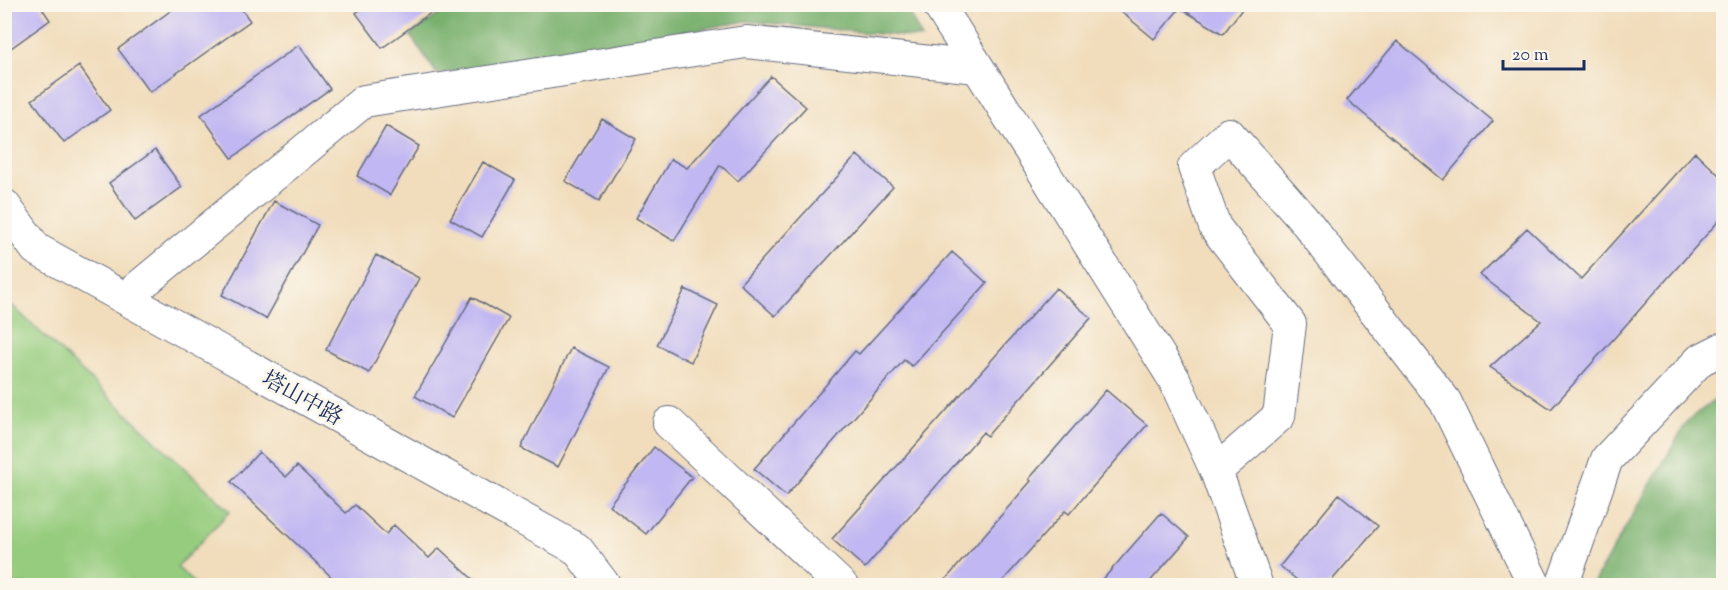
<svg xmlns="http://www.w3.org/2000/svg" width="1728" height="590" font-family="'Sorts Mill Goudy','Noto Serif SC',serif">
	<rect width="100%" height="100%" fill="#fbf7ec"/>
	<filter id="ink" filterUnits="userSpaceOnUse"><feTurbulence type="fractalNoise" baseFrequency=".0167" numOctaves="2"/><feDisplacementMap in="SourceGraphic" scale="12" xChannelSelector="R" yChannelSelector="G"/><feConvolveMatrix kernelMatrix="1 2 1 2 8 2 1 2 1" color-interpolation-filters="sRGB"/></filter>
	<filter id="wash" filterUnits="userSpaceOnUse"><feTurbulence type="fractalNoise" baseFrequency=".008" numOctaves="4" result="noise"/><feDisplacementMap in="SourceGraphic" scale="24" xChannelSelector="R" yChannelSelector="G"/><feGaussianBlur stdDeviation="1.35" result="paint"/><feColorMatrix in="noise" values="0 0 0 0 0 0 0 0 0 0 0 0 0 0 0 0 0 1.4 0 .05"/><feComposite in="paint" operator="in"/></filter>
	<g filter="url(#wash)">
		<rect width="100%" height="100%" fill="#f1ddbc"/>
		<path fill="#96cc7e" stroke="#587e6e" stroke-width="1.5" d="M 4,298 L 230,511 L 177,567 L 196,585 L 5,585 Z"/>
		<path fill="#78b06d" stroke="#4a7066" stroke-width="1.5" d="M 905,5 L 922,38 L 747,21 L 437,74 L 410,35 L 452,5 Z
			M 1723,394 L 1723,585 L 1592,585 L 1688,420 Z"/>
		<g id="blocks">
			<path fill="#c1b7f2" d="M 4,4 L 39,4 L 50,20 L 4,53 Z
				M 180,4 L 238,4 L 250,21 L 150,92 L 118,49 Z
				M 368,4 L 443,4 L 382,48 L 356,13 Z
				M 1112,4 L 1246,4 L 1223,34 L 1180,8 L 1154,39 Z
				M 1397,41 L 1493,121 L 1443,180 L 1347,100 Z
				M 299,45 L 330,89 L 232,158 L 201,115 Z
				M 79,66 L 110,110 L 64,143 L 32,100 Z
				M 771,76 L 806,107 L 738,181 L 720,165 L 674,241 L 636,218 L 671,159 L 687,168 Z
				M 602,119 L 636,139 L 599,201 L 565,181 Z
				M 386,126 L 419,146 L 390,195 L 357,176 Z
				M 155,150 L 182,187 L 135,221 L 109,183 Z
				M 1695,152 L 1724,180 L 1724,215 L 1551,409 L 1490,367 L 1541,321 L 1480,275 L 1527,228 L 1581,279 Z
				M 857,155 L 893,187 L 775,316 L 740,284 Z
				M 483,162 L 515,180 L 482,237 L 450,219 Z
				M 274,201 L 318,225 L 266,319 L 222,295 Z
				M 952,252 L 987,283 L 912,366 L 904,360 L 786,496 L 754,469 L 855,351 L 859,354 Z
				M 376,255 L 419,278 L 369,373 L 326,350 Z
				M 1056,288 L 1091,318 L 987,436 L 983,432 L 865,568 L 832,539 Z
				M 685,289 L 718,305 L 691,362 L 657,345 Z
				M 472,297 L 509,318 L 452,418 L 415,396 Z
				M 571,348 L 609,367 L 558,467 L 521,448 Z
				M 1106,390 L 1147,425 L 1069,514 L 1065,511 L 999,585 L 941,585 L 1031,481 L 1029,479 Z
				M 654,447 L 692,477 L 646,534 L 609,505 Z
				M 259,452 L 286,477 L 297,466 L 346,513 L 355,505 L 386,534 L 394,525 L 429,558 L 439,548 L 479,585 L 340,585 L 231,482 Z
				M 1339,494 L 1378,526 L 1328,585 L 1303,585 L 1280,566 Z
				M 1161,513 L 1189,537 L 1147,585 L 1098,585 Z"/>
		</g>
	</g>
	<g filter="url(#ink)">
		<use href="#blocks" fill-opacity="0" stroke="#666c7f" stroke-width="1.5"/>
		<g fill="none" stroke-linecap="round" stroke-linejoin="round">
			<g stroke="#666c7f" stroke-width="34">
				<path id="minor" d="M 938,4 L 1174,379 L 1216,471 L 1257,586
					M 4,205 L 36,249 L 577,549 L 605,586
					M 125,298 L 364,101 L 746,42 L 977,67
					M 669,423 L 842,586
					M 1216,471 L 1279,416 L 1290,324 L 1215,227 L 1194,167 L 1229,134 L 1302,217 L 1445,401 L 1535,586
					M 1562,586 L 1607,459 L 1700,360 L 1724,348"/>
			</g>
			<use href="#minor" stroke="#fff" stroke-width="32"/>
		</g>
	</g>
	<g text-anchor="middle" stroke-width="6" stroke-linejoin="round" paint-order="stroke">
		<g font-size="22" fill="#1b2f5e" stroke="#fbf7ec">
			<text transform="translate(303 397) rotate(29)" y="8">塔山中路</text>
		</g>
	</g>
	<rect width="1728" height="590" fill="none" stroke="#fbf7ec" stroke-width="24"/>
	<path d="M1503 60v9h81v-9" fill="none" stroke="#1b2f5e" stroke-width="3"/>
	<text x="1512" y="60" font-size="18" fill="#1b2f5e" stroke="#fbf7ec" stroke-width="4.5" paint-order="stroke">20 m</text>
</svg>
